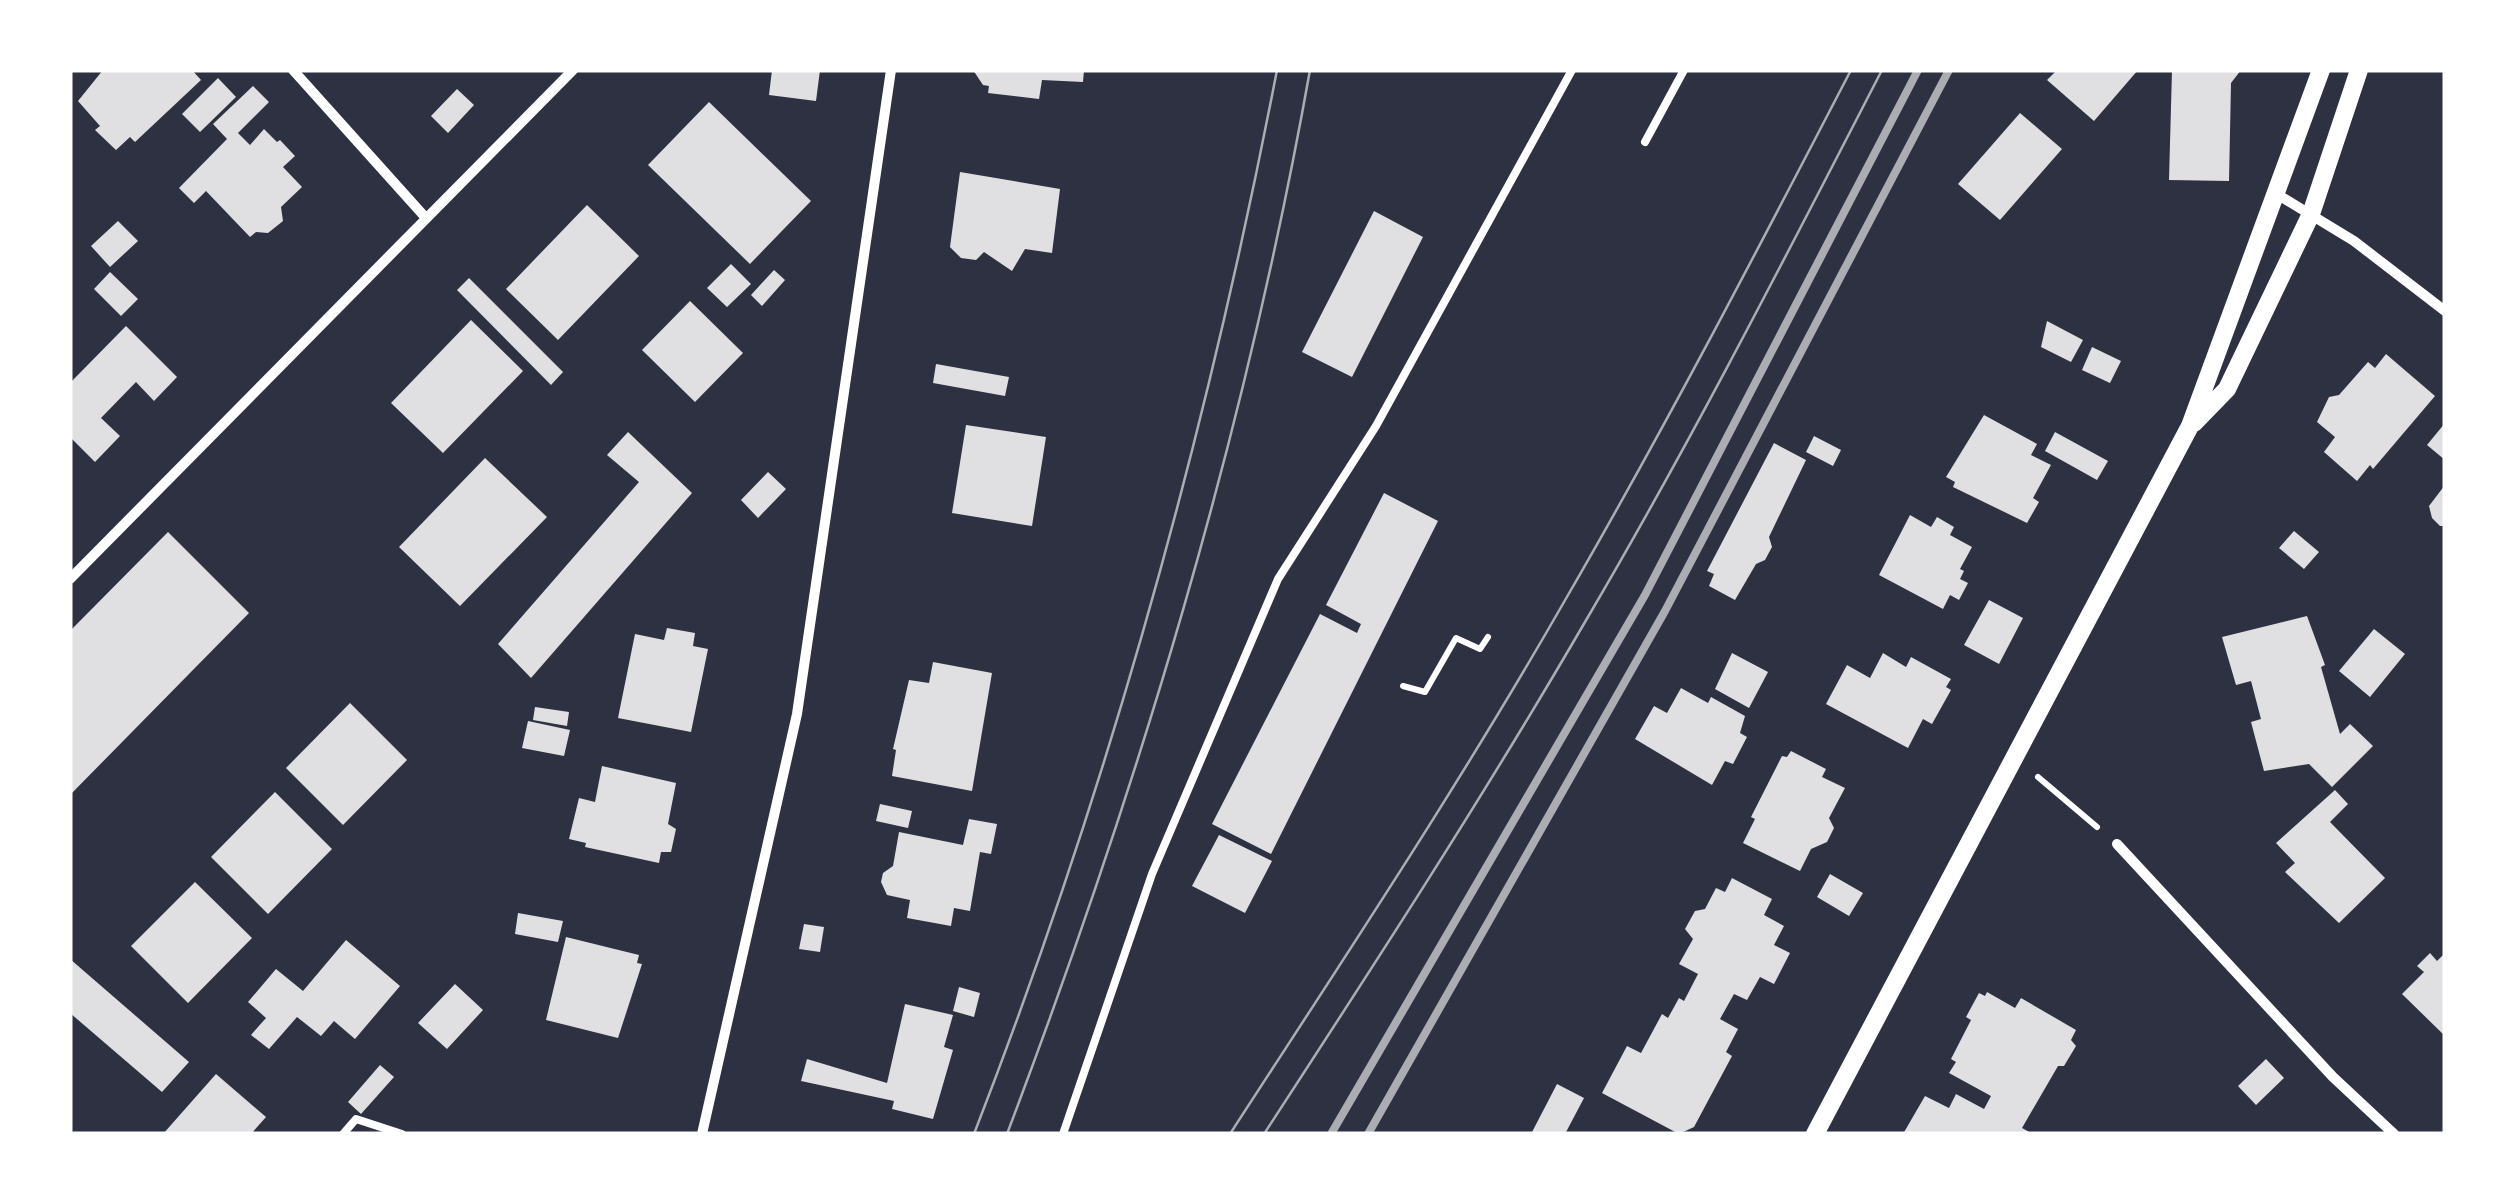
<svg xmlns="http://www.w3.org/2000/svg" width="2515" height="1204" font-family="'Exo 2',sans-serif">
	<rect width="100%" height="100%" fill="#2d3142"/>
	<path fill="#e0e0e3" d="M 103,70 L 192,70 L 201,80 L 135,142 L 130,137 L 116,150 L 95,130 L 100,126 L 78,101 Z
		M 772,70 L 820,70 L 816,101 L 769,95 Z
		M 973,70 L 1084,70 L 1083,82 L 1042,80 L 1039,99 L 988,93 L 989,86 L 983,85 Z
		M 2057,70 L 2138,70 L 2094,121 L 2047,80 Z
		M 2172,70 L 2241,70 L 2231,83 L 2229,181 L 2169,180 Z
		M 218,78 L 236,97 L 200,132 L 182,114 Z
		M 253,86 L 269,102 L 238,133 L 250,145 L 264,129 L 277,142 L 280,140 L 295,156 L 283,167 L 302,187 L 281,207 L 283,221 L 268,233 L 256,232 L 250,237 L 206,191 L 194,203 L 179,188 L 227,139 L 213,124 Z
		M 457,89 L 474,105 L 448,133 L 431,116 Z
		M 709,102 L 811,201 L 750,264 L 648,165 Z
		M 2020,113 L 2062,149 L 2000,220 L 1958,184 Z
		M 960,172 L 1060,189 L 1052,253 L 1025,249 L 1012,271 L 984,252 L 976,260 L 961,258 L 950,247 Z
		M 587,205 L 639,256 L 558,340 L 506,289 Z
		M 1374,211 L 1423,237 L 1352,377 L 1302,352 Z
		M 118,221 L 138,241 L 110,267 L 91,246 Z
		M 731,264 L 751,284 L 727,307 L 707,288 Z
		M 774,270 L 785,280 L 762,306 L 751,295 Z
		M 110,272 L 138,299 L 121,316 L 94,289 Z
		M 469,278 L 563,372 L 551,385 L 457,290 Z
		M 690,301 L 743,353 L 695,402 L 642,350 Z
		M 471,320 L 523,371 L 443,453 L 391,403 Z
		M 2047,321 L 2083,340 L 2071,362 L 2041,347 Z
		M 126,326 L 177,377 L 154,401 L 136,382 L 101,418 L 120,436 L 95,462 L 70,437 L 70,383 Z
		M 2092,347 L 2121,361 L 2110,383 L 2082,370 Z
		M 2386,354 L 2435,396 L 2373,469 L 2370,465 L 2357,481 L 2324,452 L 2335,437 L 2317,422 L 2329,397 L 2339,395 L 2368,362 L 2375,368 Z
		M 936,364 L 1009,377 L 1005,396 L 933,383 Z
		M 1984,415 L 2037,444 L 2031,455 L 2051,465 L 2033,498 L 2039,502 L 2027,523 L 1953,487 L 1955,482 L 1946,477 Z
		M 2445,423 L 2445,460 L 2427,445 Z
		M 966,425 L 1046,437 L 1032,526 L 952,513 Z
		M 628,432 L 692,493 L 531,678 L 498,644 L 639,482 L 607,455 Z
		M 2055,432 L 2108,461 L 2097,480 L 2045,451 Z
		M 1814,436 L 1841,450 L 1833,466 L 1806,452 Z
		M 1774,443 L 1806,460 L 1769,537 L 1772,547 L 1765,560 L 1756,564 L 1735,600 L 1709,586 L 1714,574 L 1707,571 Z
		M 485,458 L 547,517 L 460,606 L 399,547 Z
		M 768,472 L 786,489 L 758,518 L 741,500 Z
		M 2445,485 L 2445,526 L 2440,526 L 2432,518 L 2429,506 Z
		M 1384,493 L 1438,521 L 1271,854 L 1212,824 L 1320,614 L 1357,633 L 1361,624 L 1326,605 Z
		M 1910,515 L 1931,527 L 1937,517 L 1954,527 L 1950,535 L 1972,547 L 1960,569 L 1964,571 L 1960,579 L 1968,583 L 1959,600 L 1950,595 L 1943,609 L 1879,575 Z
		M 2294,531 L 2319,552 L 2304,569 L 2279,548 Z
		M 168,532 L 249,613 L 70,795 L 70,631 Z
		M 1989,600 L 2023,618 L 1999,664 L 1964,645 Z
		M 2307,616 L 2325,665 L 2321,667 L 2340,734 L 2350,724 L 2373,746 L 2332,787 L 2309,764 L 2264,771 L 2251,722 L 2261,719 L 2251,681 L 2236,685 L 2222,637 Z
		M 667,628 L 695,633 L 693,646 L 708,649 L 691,732 L 618,718 L 635,634 L 664,640 Z
		M 2374,629 L 2405,654 L 2370,697 L 2339,671 Z
		M 1732,653 L 1768,672 L 1749,708 L 1715,689 Z
		M 1883,653 L 1906,667 L 1911,657 L 1951,679 L 1946,687 L 1951,690 L 1932,724 L 1923,719 L 1908,748 L 1826,704 L 1847,665 L 1870,678 Z
		M 933,662 L 992,673 L 972,791 L 892,776 L 896,750 L 893,749 L 909,680 L 929,683 Z
		M 1681,688 L 1708,703 L 1711,697 L 1745,716 L 1740,733 L 1747,737 L 1733,764 L 1725,761 L 1712,785 L 1635,739 L 1654,706 L 1667,713 Z
		M 350,703 L 407,760 L 343,825 L 286,768 Z
		M 535,707 L 569,712 L 567,726 L 533,720 Z
		M 528,721 L 570,730 L 564,756 L 522,748 Z
		M 1791,751 L 1826,769 L 1822,777 L 1845,788 L 1829,818 L 1834,828 L 1827,842 L 1811,849 L 1800,871 L 1743,843 L 1755,819 L 1751,817 L 1782,756 L 1787,757 Z
		M 602,766 L 676,783 L 668,824 L 676,829 L 671,852 L 661,852 L 659,863 L 585,847 L 586,843 L 569,839 L 579,798 L 595,802 Z
		M 2335,790 L 2348,804 L 2330,822 L 2385,878 L 2339,923 L 2285,872 L 2295,863 L 2276,843 Z
		M 275,792 L 332,849 L 268,914 L 211,857 Z
		M 880,804 L 912,811 L 908,828 L 876,821 Z
		M 969,819 L 997,824 L 991,854 L 980,852 L 970,911 L 954,908 L 951,926 L 907,918 L 910,900 L 887,895 L 881,882 L 883,873 L 893,866 L 899,832 L 963,845 Z
		M 1219,835 L 1272,861 L 1245,913 L 1192,886 Z
		M 1830,874 L 1863,893 L 1849,916 L 1817,897 Z
		M 1732,878 L 1772,899 L 1764,915 L 1784,926 L 1774,945 L 1790,953 L 1774,984 L 1760,977 L 1747,1000 L 1734,994 L 1720,1019 L 1738,1029 L 1726,1052 L 1732,1056 L 1694,1127 L 1679,1134 L 1602,1093 L 1627,1046 L 1641,1053 L 1662,1014 L 1668,1018 L 1679,998 L 1684,1001 L 1698,974 L 1679,964 L 1693,939 L 1685,929 L 1695,911 L 1705,909 L 1716,888 L 1725,892 Z
		M 195,882 L 252,938 L 188,1003 L 131,946 Z
		M 518,913 L 563,921 L 558,942 L 515,934 Z
		M 804,924 L 824,927 L 820,952 L 799,949 Z
		M 566,937 L 639,955 L 637,963 L 642,964 L 618,1038 L 546,1020 Z
		M 346,940 L 400,986 L 355,1039 L 334,1021 L 321,1036 L 297,1017 L 269,1049 L 251,1035 L 266,1018 L 248,1002 L 276,969 L 303,991 Z
		M 2430,953 L 2437,961 L 2445,953 L 2445,1036 L 2402,994 L 2424,972 L 2417,966 Z
		M 70,959 L 189,1062 L 162,1092 L 70,1013 Z
		M 455,984 L 483,1010 L 447,1049 L 418,1023 Z
		M 959,987 L 980,993 L 974,1017 L 953,1011 Z
		M 1987,992 L 2015,1008 L 2021,998 L 2076,1030 L 2071,1040 L 2076,1046 L 2064,1066 L 2058,1066 L 2022,1128 L 2033,1134 L 1903,1134 L 1925,1096 L 1949,1108 L 1956,1094 L 1984,1109 L 1991,1096 L 1949,1073 L 1956,1062 L 1951,1059 L 1971,1020 L 1966,1017 L 1979,993 L 1985,996 Z
		M 905,1004 L 953,1015 L 944,1047 L 953,1050 L 933,1119 L 892,1109 L 894,1101 L 801,1081 L 807,1059 L 887,1083 Z
		M 2266,1059 L 2284,1078 L 2256,1105 L 2238,1086 Z
		M 380,1065 L 394,1077 L 361,1114 L 348,1102 Z
		M 216,1074 L 266,1117 L 251,1134 L 163,1134 Z
		M 1557,1084 L 1584,1098 L 1565,1134 L 1531,1134 Z"/>
	<g fill="none" stroke-linecap="round" stroke-linejoin="round">
		<path stroke="#fff" stroke-width="6" d="M 1403,686 L 1425,692 L 1456,638 L 1480,649 L 1488,637
			M 2038,777 L 2097,827"/>
		<path stroke="#fff" stroke-width="8" d="M 1645,142 L 1684,70
			M 343,1134 L 356,1119 L 402,1134
			M 1063,1134 L 1152,874 L 1278,579 L 1376,426 L 1572,70"/>
		<path stroke="#fff" stroke-width="10" d="M 293,70 L 425,217
			M 2275,193 L 2354,241 L 2445,311
			M 70,579 L 573,70
			M 2117,844 L 2333,1077 L 2394,1134
			M 702,1134 L 797,714 L 891,70"/>
		<path stroke="#fff" stroke-width="18" d="M 2194,423 L 2227,389 L 2311,214 L 2359,70
			M 1815,1134 L 2190,426 L 2321,70"/>
		<path stroke="#abadb3" stroke-width="2.5" d="M 974,1134 C 1108,789 1207,433 1277,70
			M 1007,1134 C 1138,788 1245,435 1310,70
			M 1230,1134 C 1344,958 1460,784 1564,602 C 1665,428 1758,249 1851,70
			M 1264,1134 C 1374,965 1484,796 1585,622 C 1691,442 1786,256 1882,70"/>
		<path stroke="#abadb3" stroke-width="8" d="M 1331,1134 L 1645,595 L 1918,70
			M 1368,1134 L 1665,611 L 1949,70"/>
	</g>
	<rect width="2515" height="1204" fill="none" stroke="#ffffff" stroke-width="145"/>
</svg>
